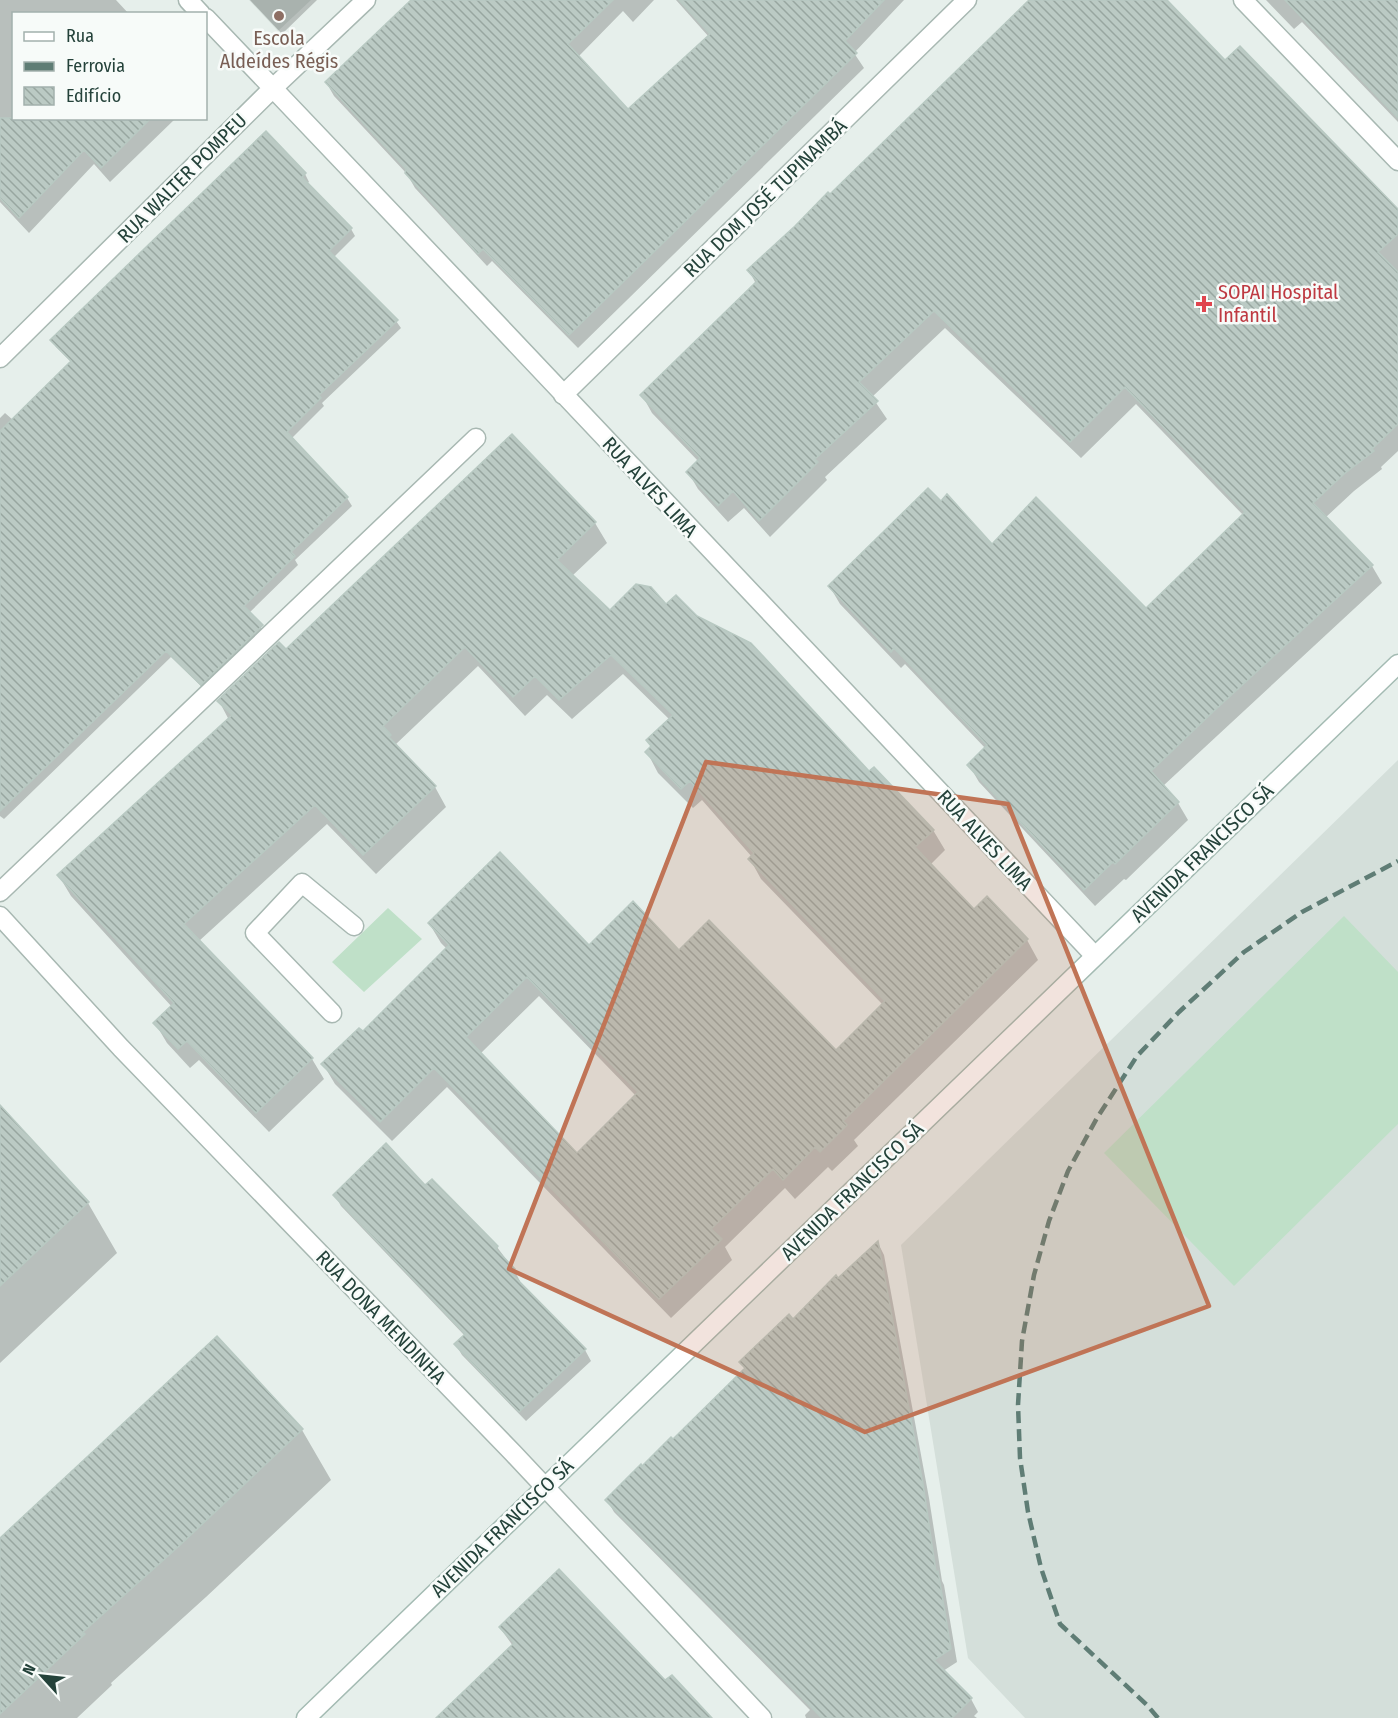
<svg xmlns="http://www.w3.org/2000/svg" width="1398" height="1718" font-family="'Fira Sans Condensed',sans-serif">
	<defs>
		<pattern id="building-back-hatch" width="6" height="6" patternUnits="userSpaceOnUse" patternTransform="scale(1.5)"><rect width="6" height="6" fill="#bbcac4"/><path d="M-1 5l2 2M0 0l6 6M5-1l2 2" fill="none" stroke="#98a6a0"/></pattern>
	</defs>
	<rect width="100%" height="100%" fill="#e6efeb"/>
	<path fill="#d4dfda" d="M 249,0 L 311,0 L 278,31 Z
		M 1398,760 L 1398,1718 L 1025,1718 L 968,1658 L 901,1245 Z"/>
	<path fill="#bfe0c8" d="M 388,908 L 422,939 L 364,992 L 332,962 Z
		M 1344,916 L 1398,972 L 1398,1124 L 1234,1286 L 1104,1153 Z"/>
	<path fill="#0003" fill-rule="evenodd" d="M 0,0 L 116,0 L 129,14 L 14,14 L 14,118 L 176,118 L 110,182 L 94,164 L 29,233 L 0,202 Z
		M 250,0 L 317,0 L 282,34 Z
		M 412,0 L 654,0 L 633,22 L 623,11 L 578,57 L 628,111 L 709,37 L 676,0 L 904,0 L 854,53 L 864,68 L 578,348 L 492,261 L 487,266 L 415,188 L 407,174 L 334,96 L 326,82 Z
		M 1032,0 L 1165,0 L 1225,62 L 1398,211 L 1398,451 L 1381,467 L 1382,469 L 1354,491 L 1325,518 L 1372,566 L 1382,583 L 1163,786 L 1178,803 L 1188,820 L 1126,880 L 1124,879 L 1095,906 L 979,782 L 969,765 L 986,749 L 905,664 L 901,668 L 840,604 L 830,587 L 992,546 L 1146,610 L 1244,516 L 1136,404 L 1081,458 L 945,328 L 872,397 L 887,419 L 825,477 L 827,480 L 770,537 L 744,508 L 728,522 L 698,489 L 688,472 L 699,462 L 652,413 L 642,395 L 756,284 L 749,270 L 830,196 Z
		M 1266,0 L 1398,0 L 1398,122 L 1302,22 L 1294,29 Z
		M 266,133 L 305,174 L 309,182 L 306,184 L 351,229 L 355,236 L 334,257 L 396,321 L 401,328 L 322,403 L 324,406 L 291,439 L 347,498 L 352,506 L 295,560 L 298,565 L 249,613 L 266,634 L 206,691 L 171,657 L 4,819 L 0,816 L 0,418 L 5,413 L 13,420 L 72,363 L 56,347 L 52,340 Z
		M 512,437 L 595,523 L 607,543 L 572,576 L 610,612 L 666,606 L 869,773 L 933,830 L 945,850 L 930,865 L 974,911 L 987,898 L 1027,940 L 1038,960 L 854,1140 L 858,1146 L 832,1171 L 828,1167 L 795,1199 L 785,1188 L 725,1247 L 732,1260 L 671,1318 L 447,1087 L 392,1141 L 335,1084 L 323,1064 L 363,1033 L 447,949 L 441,943 L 429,923 L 589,947 L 679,952 L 836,1052 L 883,1005 L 761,879 L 750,859 L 752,857 L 702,800 L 693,808 L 658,773 L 647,752 L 670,720 L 623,674 L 572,719 L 547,695 L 525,716 L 478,666 L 395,745 L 435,787 L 446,807 L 376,874 L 327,824 L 199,941 L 312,1059 L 324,1079 L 269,1132 L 199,1060 L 190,1068 L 167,1043 L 155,1023 L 172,1007 L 71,896 L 59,876 L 229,720 L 219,701 L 286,651 ZM 539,996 L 636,1096 L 577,1155 L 480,1054 Z
		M 4,1112 L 88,1203 L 117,1253 L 0,1363 L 0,1115 Z
		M 425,1188 L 497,1247 L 514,1270 L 520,1281 L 518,1282 L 585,1350 L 591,1361 L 526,1421 L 462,1355 L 456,1345 L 465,1336 L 341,1206 L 335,1195 Z
		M 878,1243 L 884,1255 L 929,1498 L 942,1581 L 944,1585 L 957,1662 L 943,1671 L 971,1699 L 978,1712 L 974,1716 L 977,1718 L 806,1718 L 805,1715 L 810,1710 L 614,1512 L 607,1500 L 672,1441 L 745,1370 L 741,1362 L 793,1321 Z
		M 217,1338 L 302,1430 L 331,1480 L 206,1597 L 111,1683 L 112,1685 L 77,1718 L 0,1718 L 0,1541 Z
		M 500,1628 L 665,1683 L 710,1718 L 438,1718 L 513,1646 Z"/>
	<path fill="url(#building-back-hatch)" stroke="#b8c9c2" stroke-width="1.5" fill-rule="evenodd" d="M 411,0 L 613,0 L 568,44 L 628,109 L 710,34 L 679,0 L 884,0 L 845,41 L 857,53 L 569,335 L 483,249 L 478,254 L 405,173 L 406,169 L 325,82 Z
		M 1029,0 L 1167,0 L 1225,60 L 1240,46 L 1398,209 L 1398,234 L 1378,252 L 1398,272 L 1398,424 L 1372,449 L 1374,451 L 1344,474 L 1313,503 L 1373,565 L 1215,710 L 1151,771 L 1179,802 L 1115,864 L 1113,862 L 1084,890 L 967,765 L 987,745 L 894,648 L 891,652 L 828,586 L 928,488 L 941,501 L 947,494 L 992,544 L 1036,497 L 1146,608 L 1245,512 L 1125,387 L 1070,442 L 934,311 L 859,382 L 878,401 L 815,459 L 818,462 L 759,521 L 733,491 L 718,506 L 686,472 L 700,458 L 640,395 L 757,281 L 747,270 L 795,226 L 828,192 L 830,194 Z
		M 1285,0 L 1398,0 L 1398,118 Z
		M 0,118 L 151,118 L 101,168 L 84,150 L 19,218 L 0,198 Z
		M 266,131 L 306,173 L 302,177 L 352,228 L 329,251 L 398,320 L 319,395 L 321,398 L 287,432 L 348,497 L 291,552 L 295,556 L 244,606 L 263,625 L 201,685 L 166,651 L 0,811 L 0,431 L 71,361 L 50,340 Z
		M 512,434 L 596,522 L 557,560 L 610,610 L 636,584 L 651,587 L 666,604 L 676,595 L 697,616 L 751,643 L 869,771 L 874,767 L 934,830 L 915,847 L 974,909 L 987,896 L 1028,939 L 843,1121 L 847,1125 L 820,1152 L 815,1147 L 783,1180 L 773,1169 L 711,1229 L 722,1239 L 659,1299 L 434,1068 L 380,1122 L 321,1064 L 359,1028 L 363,1031 L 449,945 L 428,923 L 500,852 L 589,945 L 633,901 L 679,950 L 709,920 L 836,1050 L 885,1001 L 748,859 L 754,853 L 690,781 L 681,789 L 645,752 L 651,746 L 646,740 L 673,715 L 611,655 L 559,700 L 535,676 L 513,697 L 465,647 L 383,726 L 391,735 L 389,737 L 436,786 L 363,855 L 315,805 L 184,924 L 313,1058 L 256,1113 L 187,1041 L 178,1049 L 153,1023 L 174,1003 L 57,875 L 232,715 L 217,701 L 279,642 L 286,649 ZM 527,977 L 638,1092 L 577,1153 L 466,1037 Z
		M 0,1105 L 89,1202 L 0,1286 Z
		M 386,1143 L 425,1185 L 432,1179 L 498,1246 L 496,1249 L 515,1269 L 511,1273 L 586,1349 L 519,1412 L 454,1344 L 465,1334 L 333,1195 Z
		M 878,1241 L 923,1484 L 936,1572 L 938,1571 L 951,1649 L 934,1660 L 972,1698 L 952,1718 L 822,1718 L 605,1500 L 641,1464 L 642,1466 L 671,1437 L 673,1439 L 745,1368 L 739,1362 L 789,1314 L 793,1319 L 836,1275 L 838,1278 Z
		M 217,1336 L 303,1429 L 178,1547 L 83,1632 L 85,1634 L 0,1714 L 0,1538 Z
		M 559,1569 L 665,1680 L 672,1675 L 712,1718 L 436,1718 L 514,1643 L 499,1627 Z"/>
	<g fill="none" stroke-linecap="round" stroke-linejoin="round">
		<g stroke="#a8b8b2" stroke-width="21">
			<path id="street" d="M 188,0 L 201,14
				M 1243,0 L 1398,161
				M 206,18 C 504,329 798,643 1095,956
				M 0,358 L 273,88 L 366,0
				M 563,395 L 967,0
				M 0,892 L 476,438
				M 0,916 L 121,1048 L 513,1453 L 762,1718
				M 332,1013 L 255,933 L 302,883 L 354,926"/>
		</g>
		<g stroke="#a4bbb3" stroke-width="21">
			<path id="secondary" d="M 306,1718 L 1398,664"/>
		</g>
		<use href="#street" stroke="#fff" stroke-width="18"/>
		<use href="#secondary" stroke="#fff" stroke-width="18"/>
		<path stroke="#5f7d75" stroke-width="4.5" stroke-dasharray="12 6" stroke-linecap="butt" d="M 1158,1718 L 1147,1705 L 1060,1624 L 1041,1568 L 1028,1512 L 1020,1458 L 1018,1405 L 1022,1341 L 1034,1275 L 1049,1221 L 1068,1171 L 1097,1118 L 1137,1056 L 1179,1012 L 1244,952 L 1302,912 L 1398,861"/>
	</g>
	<path fill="#c07456" fill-opacity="0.2" stroke="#c07456" stroke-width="4.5" stroke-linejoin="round" d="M 706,762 L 1008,804 L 1209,1306 L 865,1432 L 509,1269 Z"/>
	<circle fill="#8d6e63" stroke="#f7fbf9" stroke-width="2" cx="279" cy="16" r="6"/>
	<path fill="#e0444e" stroke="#f7fbf9" stroke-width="2" d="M1201 295h6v6h6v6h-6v6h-6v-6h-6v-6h6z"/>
	<g text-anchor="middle" stroke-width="5" stroke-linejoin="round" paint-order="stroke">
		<g font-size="20" fill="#785e54" stroke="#f7fbf9">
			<text x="279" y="45">Escola<tspan x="279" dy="23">Aldeídes Régis</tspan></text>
		</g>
		<g font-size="20" fill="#24423a" stroke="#f7fbf9">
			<text transform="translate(182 178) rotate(-45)" y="7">RUA WALTER POMPEU</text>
			<text transform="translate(765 198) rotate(-44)" y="7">RUA DOM JOSÉ TUPINAMBÁ</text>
			<text transform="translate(650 487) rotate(47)" y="7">RUA ALVES LIMA</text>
			<text transform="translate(985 840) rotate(47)" y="7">RUA ALVES LIMA</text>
			<text transform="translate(1202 853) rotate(-44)" y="7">AVENIDA FRANCISCO SÁ</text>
			<text transform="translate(852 1191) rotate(-44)" y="7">AVENIDA FRANCISCO SÁ</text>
			<text transform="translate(381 1317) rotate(46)" y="7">RUA DONA MENDINHA</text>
			<text transform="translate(502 1528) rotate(-44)" y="7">AVENIDA FRANCISCO SÁ</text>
		</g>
		<g font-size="20" fill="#be3a42" stroke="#f7fbf9" text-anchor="start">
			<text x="1218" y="299">SOPAI Hospital<tspan x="1218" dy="23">Infantil</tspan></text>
		</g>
	</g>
	<rect x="12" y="12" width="195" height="108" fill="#f7fbf9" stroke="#a3b1ad" stroke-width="1.5"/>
	<rect x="24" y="32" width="30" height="9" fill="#ffffff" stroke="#a3b1ad" stroke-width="1.5"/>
	<text x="66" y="42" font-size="18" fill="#24423a">Rua</text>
	<rect x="24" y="62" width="30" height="9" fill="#5f7d75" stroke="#a3b1ad" stroke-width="1.5"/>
	<text x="66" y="72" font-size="18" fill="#24423a">Ferrovia</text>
	<rect x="24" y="87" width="30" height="18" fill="url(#building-back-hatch)" stroke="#a3b1ad" stroke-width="1.5"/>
	<text x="66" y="102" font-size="18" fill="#24423a">Edifício</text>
	<g transform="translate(42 1676) rotate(297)" stroke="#f7fbf9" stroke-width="4.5" paint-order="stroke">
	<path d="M0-4.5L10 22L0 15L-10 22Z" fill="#24423a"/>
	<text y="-9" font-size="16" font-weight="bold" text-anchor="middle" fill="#24423a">N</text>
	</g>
</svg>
